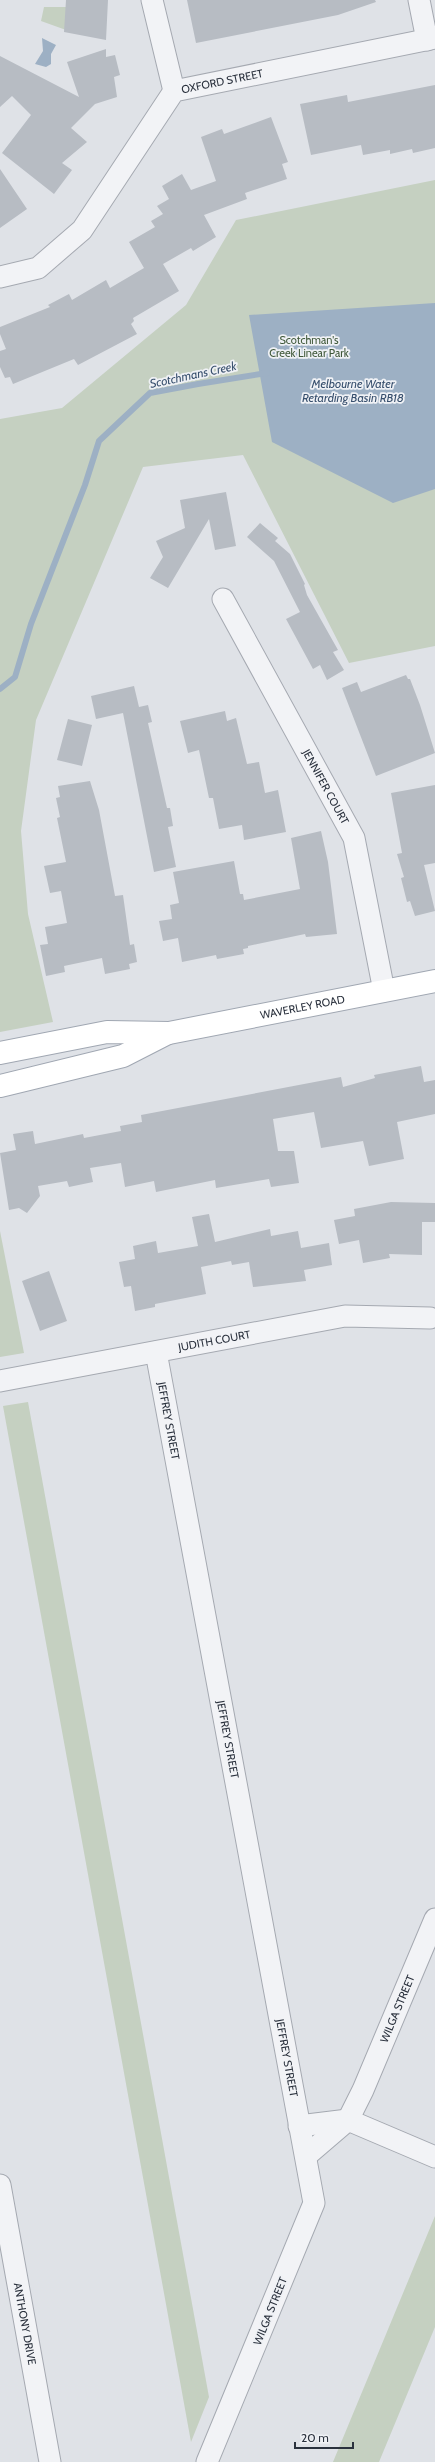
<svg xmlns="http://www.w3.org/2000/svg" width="435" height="2462" font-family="Cabin,sans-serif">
	<rect width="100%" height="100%" fill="#dfe2e7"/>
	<path fill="#c5d0c1" d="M 44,7 L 66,7 L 66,30 L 41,21 Z
		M 435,180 L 435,646 L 349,663 L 243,455 L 143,467 L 36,720 L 21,831 L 28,914 L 53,1022 L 0,1032 L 0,419 L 62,408 L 186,305 L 236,220 Z
		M 0,1231 L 24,1353 L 0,1357 Z
		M 28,1402 L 209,2397 L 191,2442 L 3,1406 Z
		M 435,2216 L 435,2327 L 379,2462 L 333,2462 Z"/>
	<path fill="#9db0c4" d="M 42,38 L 56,45 L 51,54 L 51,64 L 46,67 L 35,64 L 43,51 Z
		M 435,303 L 435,489 L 393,503 L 272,442 L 249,315 Z"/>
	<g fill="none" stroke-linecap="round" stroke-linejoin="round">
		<path stroke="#9db0c4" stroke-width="6" d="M 0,689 L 15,677 L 31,624 L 85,485 L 99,441 L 150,393 L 198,384 L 267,373"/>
	</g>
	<path fill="#b7bcc3" d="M 66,0 L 108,0 L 106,40 L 64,32 Z
		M 187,0 L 375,0 L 376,2 L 338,15 L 196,43 Z
		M 106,49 L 106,57 L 115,55 L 120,75 L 114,77 L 117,97 L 95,104 L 71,128 L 87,142 L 62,163 L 72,170 L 54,194 L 2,153 L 31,115 L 12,96 L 0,107 L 0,56 L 79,97 L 67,62 Z
		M 435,85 L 435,148 L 413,153 L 412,149 L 390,154 L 390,150 L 363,155 L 361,145 L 311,155 L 300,104 L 347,95 L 348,102 Z
		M 271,117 L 288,162 L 282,164 L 287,179 L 245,193 L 247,199 L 204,215 L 216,237 L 193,251 L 191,248 L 163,264 L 179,291 L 133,318 L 134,321 L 131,324 L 137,334 L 78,365 L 74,359 L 13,384 L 10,377 L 5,378 L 0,367 L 0,351 L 6,349 L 0,334 L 0,327 L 50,307 L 48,305 L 69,294 L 72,300 L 106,280 L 110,288 L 144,268 L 129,242 L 155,227 L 151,221 L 163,214 L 157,206 L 169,199 L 162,186 L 182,174 L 191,190 L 216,181 L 201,137 L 222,129 L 224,134 Z
		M 0,169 L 27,209 L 0,228 Z
		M 226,492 L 236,546 L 215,550 L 209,519 L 168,588 L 150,578 L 163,557 L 156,541 L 185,528 L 180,500 Z
		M 260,523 L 278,538 L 275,541 L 290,554 L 305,584 L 304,585 L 307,595 L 338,650 L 333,652 L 344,670 L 327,680 L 320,665 L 313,669 L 286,619 L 300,612 L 274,561 L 247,537 Z
		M 406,675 L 408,679 L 410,679 L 420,705 L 435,753 L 376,776 L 342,688 L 357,682 L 361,692 Z
		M 134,686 L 139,707 L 148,705 L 152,722 L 148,723 L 167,808 L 170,808 L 173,826 L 168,827 L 176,867 L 154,872 L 123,713 L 96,719 L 91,696 Z
		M 225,711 L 227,721 L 236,718 L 247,764 L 259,762 L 265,793 L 278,790 L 286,832 L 244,840 L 242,825 L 219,829 L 213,798 L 209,798 L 199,750 L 188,753 L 180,721 Z
		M 68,719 L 92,725 L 82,766 L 57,760 Z
		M 90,781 L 99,810 L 115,896 L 123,895 L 130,945 L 134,944 L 137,962 L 129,964 L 130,969 L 105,974 L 102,958 L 64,966 L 65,972 L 46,976 L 40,945 L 48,944 L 45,927 L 67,923 L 61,891 L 50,893 L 44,866 L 66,862 L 57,818 L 60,817 L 56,798 L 60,797 L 58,786 Z
		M 435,785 L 435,863 L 424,865 L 435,911 L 415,916 L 410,901 L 407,902 L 401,878 L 404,877 L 397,854 L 402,853 L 391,793 Z
		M 321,831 L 328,862 L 337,934 L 306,937 L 305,934 L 248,946 L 248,948 L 243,949 L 244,954 L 217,959 L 216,955 L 182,962 L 178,938 L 163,941 L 159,921 L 172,919 L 170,905 L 179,903 L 173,872 L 234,861 L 240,894 L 243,894 L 244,900 L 300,889 L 291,838 Z
		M 421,1066 L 424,1082 L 435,1080 L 435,1114 L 397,1122 L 404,1159 L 369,1166 L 363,1141 L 321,1148 L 314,1112 L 273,1119 L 278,1151 L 294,1151 L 299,1183 L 271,1187 L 269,1179 L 216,1188 L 215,1180 L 156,1192 L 154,1181 L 125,1187 L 121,1163 L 90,1168 L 93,1182 L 69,1187 L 67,1181 L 38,1186 L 40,1196 L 27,1213 L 19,1208 L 9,1210 L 0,1153 L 16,1150 L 13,1134 L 33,1131 L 35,1144 L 83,1134 L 84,1138 L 121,1131 L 120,1126 L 142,1122 L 141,1115 L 341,1077 L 343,1087 L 375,1078 L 374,1075 Z
		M 391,1202 L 435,1203 L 435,1222 L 422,1222 L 422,1255 L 389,1254 L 390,1258 L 363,1263 L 359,1240 L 339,1244 L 334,1220 L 355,1216 L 354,1209 Z
		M 209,1214 L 215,1242 L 270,1229 L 271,1236 L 298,1231 L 301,1248 L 329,1243 L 332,1265 L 304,1270 L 306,1281 L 253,1287 L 249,1262 L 232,1265 L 231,1261 L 201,1267 L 206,1294 L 155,1304 L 155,1307 L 135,1311 L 131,1286 L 124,1287 L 119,1262 L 135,1259 L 133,1246 L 156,1241 L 158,1253 L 198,1246 L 192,1217 Z
		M 49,1271 L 67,1321 L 40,1331 L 22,1281 Z"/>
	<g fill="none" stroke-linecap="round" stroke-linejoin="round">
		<g stroke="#a5a9b1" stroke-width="23">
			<g id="minor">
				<path d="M 152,0 L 174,91"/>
				<path d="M 419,0 L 427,40"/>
				<path id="s1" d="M 0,277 L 38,268 L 82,230 L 174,91 L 435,38"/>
				<path id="s2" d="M 223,599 L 354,838 L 384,991"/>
				<path id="s3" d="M 156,1352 L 314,2203 L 207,2462"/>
				<path id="s4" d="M 0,1381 L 345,1316 L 430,1318"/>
				<path d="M 348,2120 L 435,2157"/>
				<path d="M 299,2126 L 348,2120"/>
				<path id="s5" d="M 306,2156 L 348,2120 L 363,2090 L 435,1919"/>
				<path id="s6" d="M 0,2185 L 50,2462"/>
			</g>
		</g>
		<g stroke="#a0a7b2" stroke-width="24">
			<g id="primary">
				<path id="s7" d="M 0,1053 L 107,1032 L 169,1033 L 435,981"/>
				<path d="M 0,1086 L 123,1056 L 166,1034"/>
			</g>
		</g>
		<use href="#minor" stroke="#f2f3f6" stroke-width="21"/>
		<use href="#primary" stroke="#fff" stroke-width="22"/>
	</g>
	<g text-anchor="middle" stroke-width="3.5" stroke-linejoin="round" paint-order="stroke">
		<g font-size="11" fill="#2a313d" stroke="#eff1f5">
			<text dy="4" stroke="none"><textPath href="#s1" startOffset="313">OXFORD STREET</textPath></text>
			<text dy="4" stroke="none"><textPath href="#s2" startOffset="214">JENNIFER COURT</textPath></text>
			<text dy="4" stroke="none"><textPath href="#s7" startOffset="307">WAVERLEY ROAD</textPath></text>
			<text dy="4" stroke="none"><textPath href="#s4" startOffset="218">JUDITH COURT</textPath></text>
			<text dy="4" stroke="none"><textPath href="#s3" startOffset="70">JEFFREY STREET</textPath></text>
			<text dy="4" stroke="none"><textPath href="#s3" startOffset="394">JEFFREY STREET</textPath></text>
			<text dy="4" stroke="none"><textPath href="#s5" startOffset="177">WILGA STREET</textPath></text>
			<text dy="4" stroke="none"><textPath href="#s3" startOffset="718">JEFFREY STREET</textPath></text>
			<text transform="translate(270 2311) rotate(-68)" y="4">WILGA STREET</text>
			<text dy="4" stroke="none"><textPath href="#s6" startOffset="141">ANTHONY DRIVE</textPath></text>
		</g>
		<g font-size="11" fill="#3e5738" stroke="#eff1f5">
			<text x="309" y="344">Scotchman's<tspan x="309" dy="13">Creek Linear Park</tspan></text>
		</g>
		<g font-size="12" font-style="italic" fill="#374f6d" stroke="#eff1f5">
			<text transform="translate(193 375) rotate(-12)" y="4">Scotchmans Creek</text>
			<text x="353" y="388">Melbourne Water<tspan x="353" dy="14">Retarding Basin RB18</tspan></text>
		</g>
	</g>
	<path d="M295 2442v6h58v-6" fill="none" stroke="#2a313d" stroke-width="2"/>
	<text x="301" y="2442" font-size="12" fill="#2a313d" stroke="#eff1f5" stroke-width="3" paint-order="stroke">20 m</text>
</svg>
